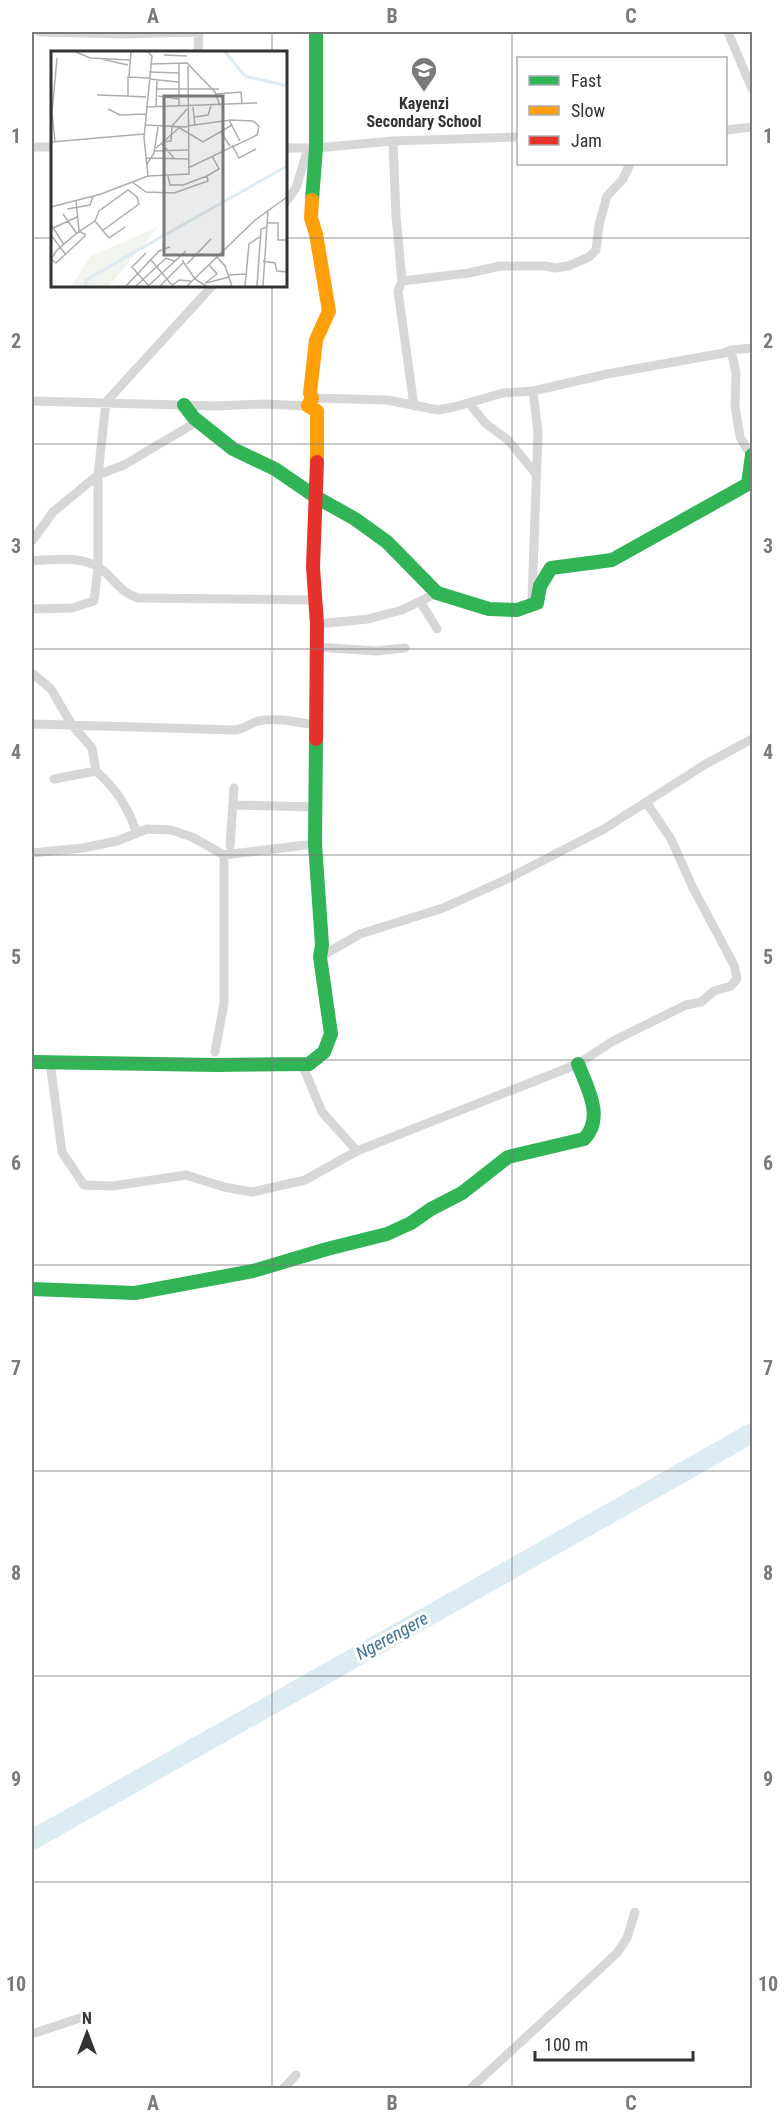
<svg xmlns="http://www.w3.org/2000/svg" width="784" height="2120" font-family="'Roboto Condensed',sans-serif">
	<rect width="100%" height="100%" fill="#fff"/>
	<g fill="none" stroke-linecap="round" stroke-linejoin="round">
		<path stroke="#ddebf3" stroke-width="20" d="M 32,1840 L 752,1433"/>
		<path stroke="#d7d7d7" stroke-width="9" d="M 39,32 L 123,34 L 199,32
			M 728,32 L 752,89
			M 198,52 L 199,32
			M 726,130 L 752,127
			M 393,141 L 396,216 L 402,281 L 398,291 L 414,406
			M 32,147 L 52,147
			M 285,148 L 316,148 L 393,141 L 518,137
			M 285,203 L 296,188 L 308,148
			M 402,281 L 469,273 L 500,266 L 546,266 L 555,268 L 568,266 L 589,257 L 596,250 L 599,225 L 607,196 L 623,179 L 630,164
			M 731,350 L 736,373 L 735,406 L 740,437 L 751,456
			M 312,398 L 387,400 L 438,410 L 454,407 L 503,393 L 533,391 L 607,374 L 724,353 L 731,350 L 752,348
			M 32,401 L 216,406 L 264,404 L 308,406
			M 469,403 L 485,423 L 508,440 L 536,474
			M 32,541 L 53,512 L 98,475 L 124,465 L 198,421
			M 32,561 C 54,559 87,555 105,572 C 117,583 122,593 138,598 L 313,600
			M 532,599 L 538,432 L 533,391
			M 420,601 L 437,629
			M 32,609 L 72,608 L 94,601 L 98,567 L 98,475 L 106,402 L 213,285
			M 317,624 L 368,619 L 402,610 L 437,593
			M 316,647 L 376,651 L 405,648
			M 32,673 L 51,689 L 72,725 L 92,748 L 96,771 C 114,787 129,808 136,832
			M 32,724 L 236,730 C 245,729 250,723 258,721 C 276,717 297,722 315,725
			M 54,779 L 96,771
			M 233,805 L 315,807
			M 230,846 L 234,788
			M 32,853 L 83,848 L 117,841 L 147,829 L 171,830 L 192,837 L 224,855 L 315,844
			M 320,957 L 360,934 L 443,908 L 505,880 L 604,829 L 704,765 L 752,739
			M 215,1052 L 224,1003 L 224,855
			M 50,1062 L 62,1152 L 84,1185 L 113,1186 L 186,1175 L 224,1187 L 252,1192 L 305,1180 L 357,1151 L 578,1064 L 613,1041 L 686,1005 L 701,1002 L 714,991 L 731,986 L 737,979 L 734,965 L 693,888 L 671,839 L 646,802
			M 302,1064 L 322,1112 L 357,1151
			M 32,2034 L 83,2017
			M 284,2088 L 296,2075
			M 471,2088 L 617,1953 L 627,1938 L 635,1912"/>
		<path stroke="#30b455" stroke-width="14" d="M 312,200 L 316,148 L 316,32
			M 184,405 L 194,418 L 233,449 L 275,469 L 316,497 L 355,519 L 387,542 L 437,593 L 489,609 L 517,610 L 537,603 L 540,586 L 551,568 L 612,560 L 748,484 L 752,455
			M 32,1062 L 216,1065 L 309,1064 L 324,1052 L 331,1034 L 320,957 L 322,945 L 315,844 L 316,739
			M 32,1289 L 135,1293 L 253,1271 L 327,1249 L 387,1234 L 411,1223 L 431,1209 L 462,1193 L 508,1157 L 584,1139 C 605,1118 587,1087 578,1064"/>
		<path stroke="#ff9f0a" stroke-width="14" d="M 312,200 L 311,218 L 316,234 L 329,311 L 316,340 L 310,393 L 312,398 L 308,406 L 317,411 L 317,462"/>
		<path stroke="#e5322d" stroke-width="14" d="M 316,739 L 317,624 L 313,567 L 317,462"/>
	</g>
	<path fill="none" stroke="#7a7a7a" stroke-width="1.5" stroke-opacity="0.55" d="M 272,32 L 272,52M 512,32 L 512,2088M 32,238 L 52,238M 285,238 L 752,238M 272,285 L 272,2088M 32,444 L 752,444M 32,649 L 752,649M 32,855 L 752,855M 32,1060 L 752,1060M 32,1265 L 752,1265M 32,1471 L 752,1471M 32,1676 L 752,1676M 32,1882 L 752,1882"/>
	<defs>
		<g id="school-pin" transform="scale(1.35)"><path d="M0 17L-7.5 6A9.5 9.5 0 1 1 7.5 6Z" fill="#7a7a7a" stroke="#fff"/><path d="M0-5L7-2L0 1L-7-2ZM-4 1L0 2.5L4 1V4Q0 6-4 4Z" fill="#fff"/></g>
	</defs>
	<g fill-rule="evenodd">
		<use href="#school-pin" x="424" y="70"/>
	</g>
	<g text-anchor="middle" stroke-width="6" stroke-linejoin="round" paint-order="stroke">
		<g font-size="16" font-weight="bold" fill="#333" stroke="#fff">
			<text x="424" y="109">Kayenzi<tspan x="424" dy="18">Secondary School</tspan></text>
		</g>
		<g font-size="18" font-style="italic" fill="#3f7597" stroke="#fff">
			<text transform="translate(392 1636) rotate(-29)" y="6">Ngerengere</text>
		</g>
	</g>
	<g transform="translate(51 51)">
		<rect width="236" height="236" fill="#fff"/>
		<path d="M 107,176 L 58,235 L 20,235 L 40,205 Z" fill="#f1f5ed"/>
		<path fill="none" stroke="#ddebf3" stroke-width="3" d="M 174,1 L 194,25 L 236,35M 35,235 L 35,229 L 73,207 L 236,115"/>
		<path fill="none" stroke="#adadad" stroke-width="1.5" d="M 25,1 L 39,7 L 79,9M 113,4 L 136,5M 50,8 L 77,14M 99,13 L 136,12 L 164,41 L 169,55M 98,21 L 128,22M 78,25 L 80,1M 98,28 L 127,31M 106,38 L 168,38M 165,43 L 190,41 L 191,54M 46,44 L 77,45M 107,45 L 128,48M 95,46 L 77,45 L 77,26 L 98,27M 95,56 L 206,52M 105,56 L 106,29M 128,56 L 128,13M 142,56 L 144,75M 57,58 L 69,64 L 95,63M 143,66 L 157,64 L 160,55M 178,69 L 189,90M 94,74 L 136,76M 136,75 L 180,69 L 202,70 L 208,75M 127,76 L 152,91 L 181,74M 169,80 L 179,95M 0,91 L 93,83M 4,91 L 1,62 L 6,7M 111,91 L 120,90 L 121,75 L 136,58M 110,92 L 123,107M 181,94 L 188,107 L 205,98M 105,97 L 128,77M 104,100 L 137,99M 95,107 L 137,108M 96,113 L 103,102 L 107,76M 137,117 L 206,84 L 208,75M 97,125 L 138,123 L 137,15M 117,125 L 119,134 L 132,134 L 156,125 L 168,118 L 161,105M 81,131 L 95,141 L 123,142 L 157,130 L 156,125M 25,150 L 28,179 L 28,180 L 29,180 L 31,182 L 34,183 L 34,185 L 5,212 L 0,208 L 6,199 L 26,182 L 29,181 L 29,180 L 44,170 L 58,187 L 74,176M 0,156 L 50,143 L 97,125 L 93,87 L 101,5 L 97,1M 16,158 L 39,154 L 42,145M 12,163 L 26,183M 44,170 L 48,160 L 77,139 L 86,146 L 88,153 L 51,180M 216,172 L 227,172 L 227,189 L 236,189M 0,173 L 13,194M 0,178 L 26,166M 0,184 L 15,204M 95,202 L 81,216 L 98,235M 166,206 L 174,215 L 181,235M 100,209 L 122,235M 131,209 L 144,228 L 155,235M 212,210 L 224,212 L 226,220 L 236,221M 136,213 L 160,188M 177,224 L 196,223M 154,232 L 166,223 L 158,214M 155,232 L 178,226M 122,234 L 128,229 L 140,230M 75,235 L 108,200 L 119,196M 85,235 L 115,207 L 123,210M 97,235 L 135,200M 109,235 L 133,211M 136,235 L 203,170 L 236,146M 194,235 L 198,193 L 210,185M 206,235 L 210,178 L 216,176M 212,235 L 217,159"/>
		<path fill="#7a7a7a" fill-opacity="0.15" stroke="#7a7a7a" stroke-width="3" d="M 113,45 L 172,45 L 172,204 L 113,204 Z"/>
		<rect width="236" height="236" fill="none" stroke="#333" stroke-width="3"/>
	</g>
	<rect width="784" height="2120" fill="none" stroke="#ffffff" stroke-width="66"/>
	<rect x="517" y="57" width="210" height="108" fill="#ffffff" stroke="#adadad" stroke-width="1.5"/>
	<rect x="529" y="76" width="30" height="9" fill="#30b455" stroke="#adadad" stroke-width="1.5"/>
	<text x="571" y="87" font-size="18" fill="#333333">Fast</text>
	<rect x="529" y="106" width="30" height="9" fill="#ff9f0a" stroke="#adadad" stroke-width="1.5"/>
	<text x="571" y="117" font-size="18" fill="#333333">Slow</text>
	<rect x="529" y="136" width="30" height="9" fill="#e5322d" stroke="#adadad" stroke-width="1.5"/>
	<text x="571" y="147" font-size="18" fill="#333333">Jam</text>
	<g transform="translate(87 2033)" stroke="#ffffff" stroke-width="4.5" paint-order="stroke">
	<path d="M0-4.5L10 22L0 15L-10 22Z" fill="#333333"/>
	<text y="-9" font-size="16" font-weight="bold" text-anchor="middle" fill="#333333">N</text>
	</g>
	<path d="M535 2051v9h158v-9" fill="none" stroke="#333333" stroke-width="3"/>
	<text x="544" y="2051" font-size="18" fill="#333333" stroke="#ffffff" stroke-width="4.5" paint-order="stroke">100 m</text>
	<rect x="33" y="33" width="718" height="2054" fill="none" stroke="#7a7a7a" stroke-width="2"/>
	<g font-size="20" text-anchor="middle" font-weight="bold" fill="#7a7a7a">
		<text x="153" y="23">A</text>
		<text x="392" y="23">B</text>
		<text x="631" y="23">C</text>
		<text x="16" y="143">1</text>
		<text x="768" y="143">1</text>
		<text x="16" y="348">2</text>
		<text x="768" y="348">2</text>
		<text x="16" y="553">3</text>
		<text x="768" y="553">3</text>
		<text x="16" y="759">4</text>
		<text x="768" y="759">4</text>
		<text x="16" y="964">5</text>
		<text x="768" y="964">5</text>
		<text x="16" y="1170">6</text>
		<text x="768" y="1170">6</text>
		<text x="16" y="1375">7</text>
		<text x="768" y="1375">7</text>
		<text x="16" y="1580">8</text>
		<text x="768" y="1580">8</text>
		<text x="16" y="1786">9</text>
		<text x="768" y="1786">9</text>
		<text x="16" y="1991">10</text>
		<text x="768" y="1991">10</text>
		<text x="153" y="2110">A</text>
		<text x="392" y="2110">B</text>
		<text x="631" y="2110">C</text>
	</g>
</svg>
